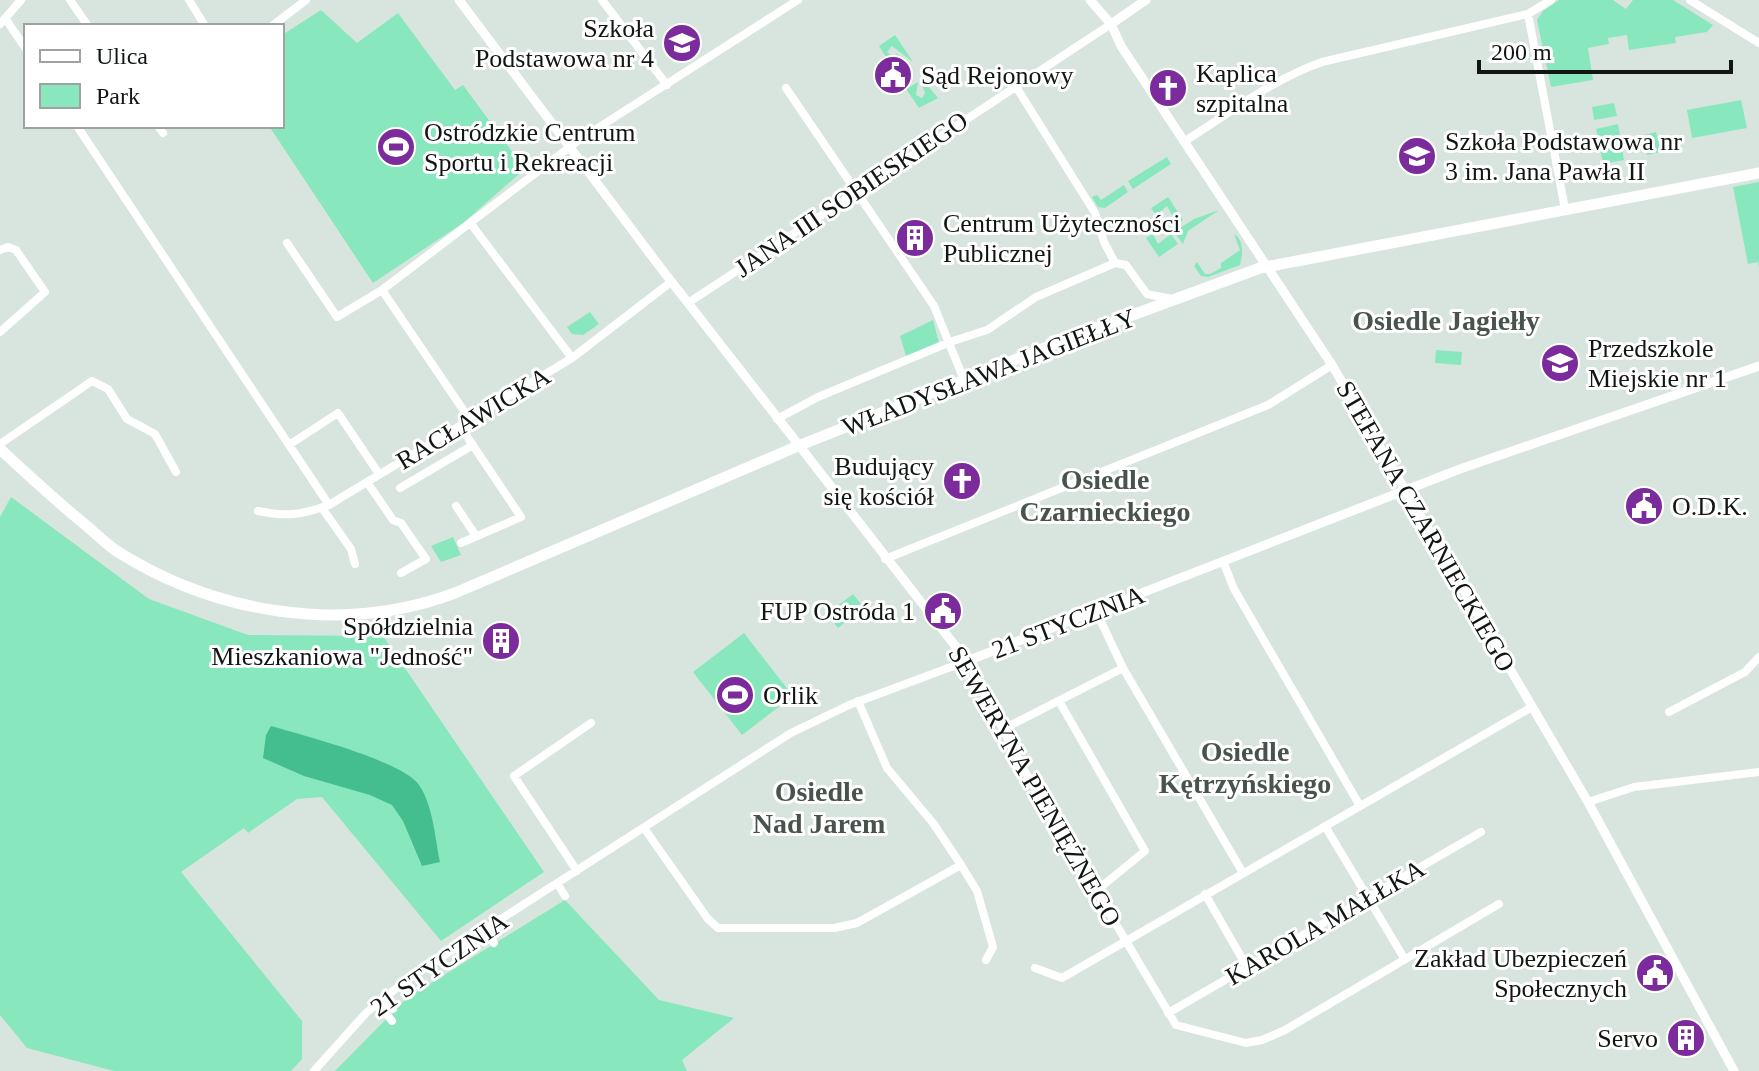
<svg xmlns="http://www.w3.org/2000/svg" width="1759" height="1071" font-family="Georgia,serif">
	<rect width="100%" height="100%" fill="#d8e5de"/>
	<path fill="#88e7bd" d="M 1559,0 L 1613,0 L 1626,9 L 1633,0 L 1673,0 L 1713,25 L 1707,32 L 1675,37 L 1676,43 L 1629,50 L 1627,35 L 1608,38 L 1609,44 L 1588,48 L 1593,80 L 1551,87 L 1537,20 L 1543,11 Z
		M 321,10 L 357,43 L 398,13 L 455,90 L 463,85 L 525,169 L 463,223 L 373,283 L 269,126 L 282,126 L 282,35 Z
		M 895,35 L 913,62 L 892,46 L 887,52 L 893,57 L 897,54 L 908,64 L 904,67 L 899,60 L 891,65 L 879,46 Z
		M 925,77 L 927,85 L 938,98 L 919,108 L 906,89 L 918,82 L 916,95 L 922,98 L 925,93 L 920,79 Z
		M 1741,100 L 1747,128 L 1692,138 L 1687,110 Z
		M 1614,103 L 1617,116 L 1594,120 L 1592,107 Z
		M 1618,124 L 1624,160 L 1603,164 L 1596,129 Z
		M 1656,132 L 1661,152 L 1647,155 L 1644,135 Z
		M 1167,157 L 1171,164 L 1133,189 L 1128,181 Z
		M 1759,182 L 1759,267 L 1758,262 L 1748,264 L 1733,187 Z
		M 1124,185 L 1128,192 L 1105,208 L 1098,207 L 1092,197 L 1097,195 L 1101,200 Z
		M 1168,197 L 1183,220 L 1177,224 L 1167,206 L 1156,215 L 1151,208 Z
		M 1219,210 L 1188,231 L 1183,244 L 1174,232 L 1194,219 Z
		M 1153,234 L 1158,244 L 1171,234 L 1178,244 L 1159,257 L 1146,238 Z
		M 1234,234 C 1244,240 1243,254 1240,265 L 1208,277 L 1201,276 L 1194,266 L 1197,262 L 1205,274 L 1210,274 L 1221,268 L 1221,263 L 1240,250 Z
		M 590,312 L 599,324 L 583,335 L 572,334 L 567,327 Z
		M 933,320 L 939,343 L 906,356 L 900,336 Z
		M 1436,350 L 1462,352 L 1461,365 L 1435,363 Z
		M 11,497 L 149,599 L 248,635 L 383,636 L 544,872 L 441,941 L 322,797 L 297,799 L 248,833 L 244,828 L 181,872 L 302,1021 L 302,1059 L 291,1071 L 114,1071 L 27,1048 L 0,1015 L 0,517 Z
		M 453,537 L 461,555 L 441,562 L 431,546 Z
		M 853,594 L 864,608 L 838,628 L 827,614 Z
		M 744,633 L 793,696 L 742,735 L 693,672 Z
		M 565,900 L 659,1000 L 734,1018 L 682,1060 L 687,1071 L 335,1071 L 407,998 Z"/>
	<path fill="#44be8f" d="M 271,726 C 302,735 403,761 419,785 C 433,805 435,838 440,862 L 422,866 L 403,821 L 392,805 L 370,795 L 304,776 L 263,758 L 266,735 Z"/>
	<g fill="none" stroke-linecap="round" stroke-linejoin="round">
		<path stroke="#fff" stroke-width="8" d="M 70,0 L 88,26
			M 189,0 L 205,26
			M 602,0 L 667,85
			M 1690,0 L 1759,43
			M 1528,14 L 1565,209
			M 5,18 L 26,49
			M 0,24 L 21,0
			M 272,26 L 306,0
			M 786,88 L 934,306 L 964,380
			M 77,126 L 329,505
			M 158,126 L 163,133
			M 1185,141 C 1230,113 1271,80 1322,62 L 1528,14 L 1551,0
			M 471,224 L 572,358
			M 287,243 L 337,317 L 382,290 L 579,140 L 798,0
			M 0,250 L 8,247 L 16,250 L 45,292 L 0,332
			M 1115,263 L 1126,265 L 1147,294 L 1172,299
			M 382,290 L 470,420
			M 688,303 L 1111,24
			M 777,419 L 818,397 L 950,342 L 987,330 L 1036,297 L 1115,263 L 1104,242 L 1095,213 L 1015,85
			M 460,426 L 521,517 L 461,543
			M 0,444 L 92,381 L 108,389 L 127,419 L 155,434 L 176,472
			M 289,445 L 338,413 L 379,474
			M 367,482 L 393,520 L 401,523 L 426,559 L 401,573
			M 400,488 L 473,445
			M 456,506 L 476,536
			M 322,508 L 351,549 L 355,564
			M 258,511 C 287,517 301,515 329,505 L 572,358 L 671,282
			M 885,559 L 1268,405 L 1332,365
			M 1223,561 L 1234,589 L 1360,806
			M 1096,611 L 1123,668 L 1243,873
			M 1059,701 L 1145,851 L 1096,891
			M 1669,712 L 1745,672 L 1759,657
			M 1003,729 L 1123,668
			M 1588,802 L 1634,787 L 1759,772
			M 1325,826 L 1404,958
			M 644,828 L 708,919 L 718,928 L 834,928 L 857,923 L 961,865 L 933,823 L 887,768 L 858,701
			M 961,865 L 977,891 L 993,947 L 986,960
			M 577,871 L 514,776 L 591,723
			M 557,883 L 565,896
			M 1205,894 L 1247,967
			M 486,929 L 494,943
			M 1035,968 L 1062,978 L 1532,707
			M 384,998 L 393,1009
			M 378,1003 L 392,1021
			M 1168,1013 L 1481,832
			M 314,1071 L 366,1013 L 409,978 L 791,733 L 849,705 L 967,661 L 1027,775 L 1176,1025 L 1246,1043 L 1262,1040 L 1285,1030 L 1499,904"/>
		<path stroke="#fff" stroke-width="9" d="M 459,0 L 660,267 L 967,661 L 1460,469 L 1759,366
			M 1090,0 L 1111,24 L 1121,46 L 1332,365 L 1588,802 L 1734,1071
			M 1111,24 L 1146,0"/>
		<path stroke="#fff" stroke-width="11" d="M 0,449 C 27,474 54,499 82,522 C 93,531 104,542 115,550 C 215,614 343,635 455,593 L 798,446 L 1062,341 L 1260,268 L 1759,173"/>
	</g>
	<defs>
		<g id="school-disc" transform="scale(2)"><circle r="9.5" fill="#7b2b9c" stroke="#fff"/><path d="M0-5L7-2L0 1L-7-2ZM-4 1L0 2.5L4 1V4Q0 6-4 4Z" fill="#fff"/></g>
		<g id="civic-disc" transform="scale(2)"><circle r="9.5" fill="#7b2b9c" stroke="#fff"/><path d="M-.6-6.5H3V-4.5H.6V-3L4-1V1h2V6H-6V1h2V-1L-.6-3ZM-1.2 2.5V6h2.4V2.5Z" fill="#fff"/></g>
		<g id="church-disc" transform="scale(2)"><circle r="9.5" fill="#7b2b9c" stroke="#fff"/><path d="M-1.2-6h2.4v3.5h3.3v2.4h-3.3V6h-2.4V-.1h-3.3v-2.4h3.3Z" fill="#fff"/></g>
		<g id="stadium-disc" transform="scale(2)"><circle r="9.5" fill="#7b2b9c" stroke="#fff"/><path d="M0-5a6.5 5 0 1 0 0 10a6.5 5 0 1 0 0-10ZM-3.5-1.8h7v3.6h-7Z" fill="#fff"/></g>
		<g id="building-disc" transform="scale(2)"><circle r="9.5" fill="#7b2b9c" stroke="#fff"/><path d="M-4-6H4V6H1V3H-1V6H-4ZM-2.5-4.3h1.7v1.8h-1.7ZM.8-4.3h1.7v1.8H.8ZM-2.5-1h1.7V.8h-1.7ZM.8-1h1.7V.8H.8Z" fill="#fff"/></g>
	</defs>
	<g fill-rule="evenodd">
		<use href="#school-disc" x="682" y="43"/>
		<use href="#civic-disc" x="893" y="75"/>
		<use href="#church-disc" x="1168" y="88"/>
		<use href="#stadium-disc" x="396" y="147"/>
		<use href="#school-disc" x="1417" y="156"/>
		<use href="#building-disc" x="915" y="238"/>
		<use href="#school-disc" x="1560" y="363"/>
		<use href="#church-disc" x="962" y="481"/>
		<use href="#civic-disc" x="1644" y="506"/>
		<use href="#civic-disc" x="943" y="611"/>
		<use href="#building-disc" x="501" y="641"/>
		<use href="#stadium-disc" x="735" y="695"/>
		<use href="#civic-disc" x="1655" y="973"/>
		<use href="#building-disc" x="1686" y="1038"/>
	</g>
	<g text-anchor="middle" stroke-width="6" stroke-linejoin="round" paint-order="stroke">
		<g font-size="26" fill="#111613" stroke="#fff" text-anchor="start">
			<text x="654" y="37" text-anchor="end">Szkoła<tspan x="654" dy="30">Podstawowa nr 4</tspan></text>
			<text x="1196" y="82">Kaplica<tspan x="1196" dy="30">szpitalna</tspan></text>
			<text x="921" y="84">Sąd Rejonowy</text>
			<text x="424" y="141">Ostródzkie Centrum<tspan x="424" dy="30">Sportu i Rekreacji</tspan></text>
			<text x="1445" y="150">Szkoła Podstawowa nr<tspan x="1445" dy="30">3 im. Jana Pawła II</tspan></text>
			<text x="943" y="232">Centrum Użyteczności<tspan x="943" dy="30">Publicznej</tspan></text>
			<text x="1588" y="357">Przedszkole<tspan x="1588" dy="30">Miejskie nr 1</tspan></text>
			<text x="934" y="475" text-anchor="end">Budujący<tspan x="934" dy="30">się kościół</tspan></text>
			<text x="1672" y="515">O.D.K.</text>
			<text x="915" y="620" text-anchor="end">FUP Ostróda 1</text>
			<text x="473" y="635" text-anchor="end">Spółdzielnia<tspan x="473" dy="30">Mieszkaniowa "Jedność"</tspan></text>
			<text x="763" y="704">Orlik</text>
			<text x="1627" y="967" text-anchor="end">Zakład Ubezpieczeń<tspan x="1627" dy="30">Społecznych</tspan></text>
			<text x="1658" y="1047" text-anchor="end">Servo</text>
		</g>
		<g font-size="26" fill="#111613" stroke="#fff">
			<text transform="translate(851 194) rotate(-34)" y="9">JANA III SOBIESKIEGO</text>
			<text transform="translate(989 372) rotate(-21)" y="9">WŁADYSŁAWA JAGIEŁŁY</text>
			<text transform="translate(473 418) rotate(-31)" y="9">RACŁAWICKA</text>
			<text transform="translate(1426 526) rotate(60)" y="9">STEFANA CZARNIECKIEGO</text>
			<text transform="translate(1068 622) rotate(-21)" y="9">21 STYCZNIA</text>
			<text transform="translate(1035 786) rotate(60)" y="9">SEWERYNA PIENIĘŻNEGO</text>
			<text transform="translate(1325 922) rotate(-30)" y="9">KAROLA MAŁŁKA</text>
			<text transform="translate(439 964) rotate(-35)" y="9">21 STYCZNIA</text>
		</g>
		<g font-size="28" font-weight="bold" fill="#48534d" stroke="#fff">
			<text x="1446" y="330">Osiedle Jagiełły</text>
			<text x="1105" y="489">Osiedle<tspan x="1105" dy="32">Czarnieckiego</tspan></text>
			<text x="1245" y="761">Osiedle<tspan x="1245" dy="32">Kętrzyńskiego</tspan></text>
			<text x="819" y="801">Osiedle<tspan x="819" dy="32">Nad Jarem</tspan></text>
		</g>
	</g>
	<rect x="24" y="24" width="260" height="104" fill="#ffffff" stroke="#a0a2a1" stroke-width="2"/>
	<rect x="40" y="50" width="40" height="12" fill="#ffffff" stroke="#a0a2a1" stroke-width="2"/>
	<text x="96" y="64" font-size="24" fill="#111613">Ulica</text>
	<rect x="40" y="84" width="40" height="24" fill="#88e7bd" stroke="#a0a2a1" stroke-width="2"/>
	<text x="96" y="104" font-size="24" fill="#111613">Park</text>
	<path d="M1479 60v12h252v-12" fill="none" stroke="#111613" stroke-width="4"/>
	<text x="1491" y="60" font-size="24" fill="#111613" stroke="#ffffff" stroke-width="6" paint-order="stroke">200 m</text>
</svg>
